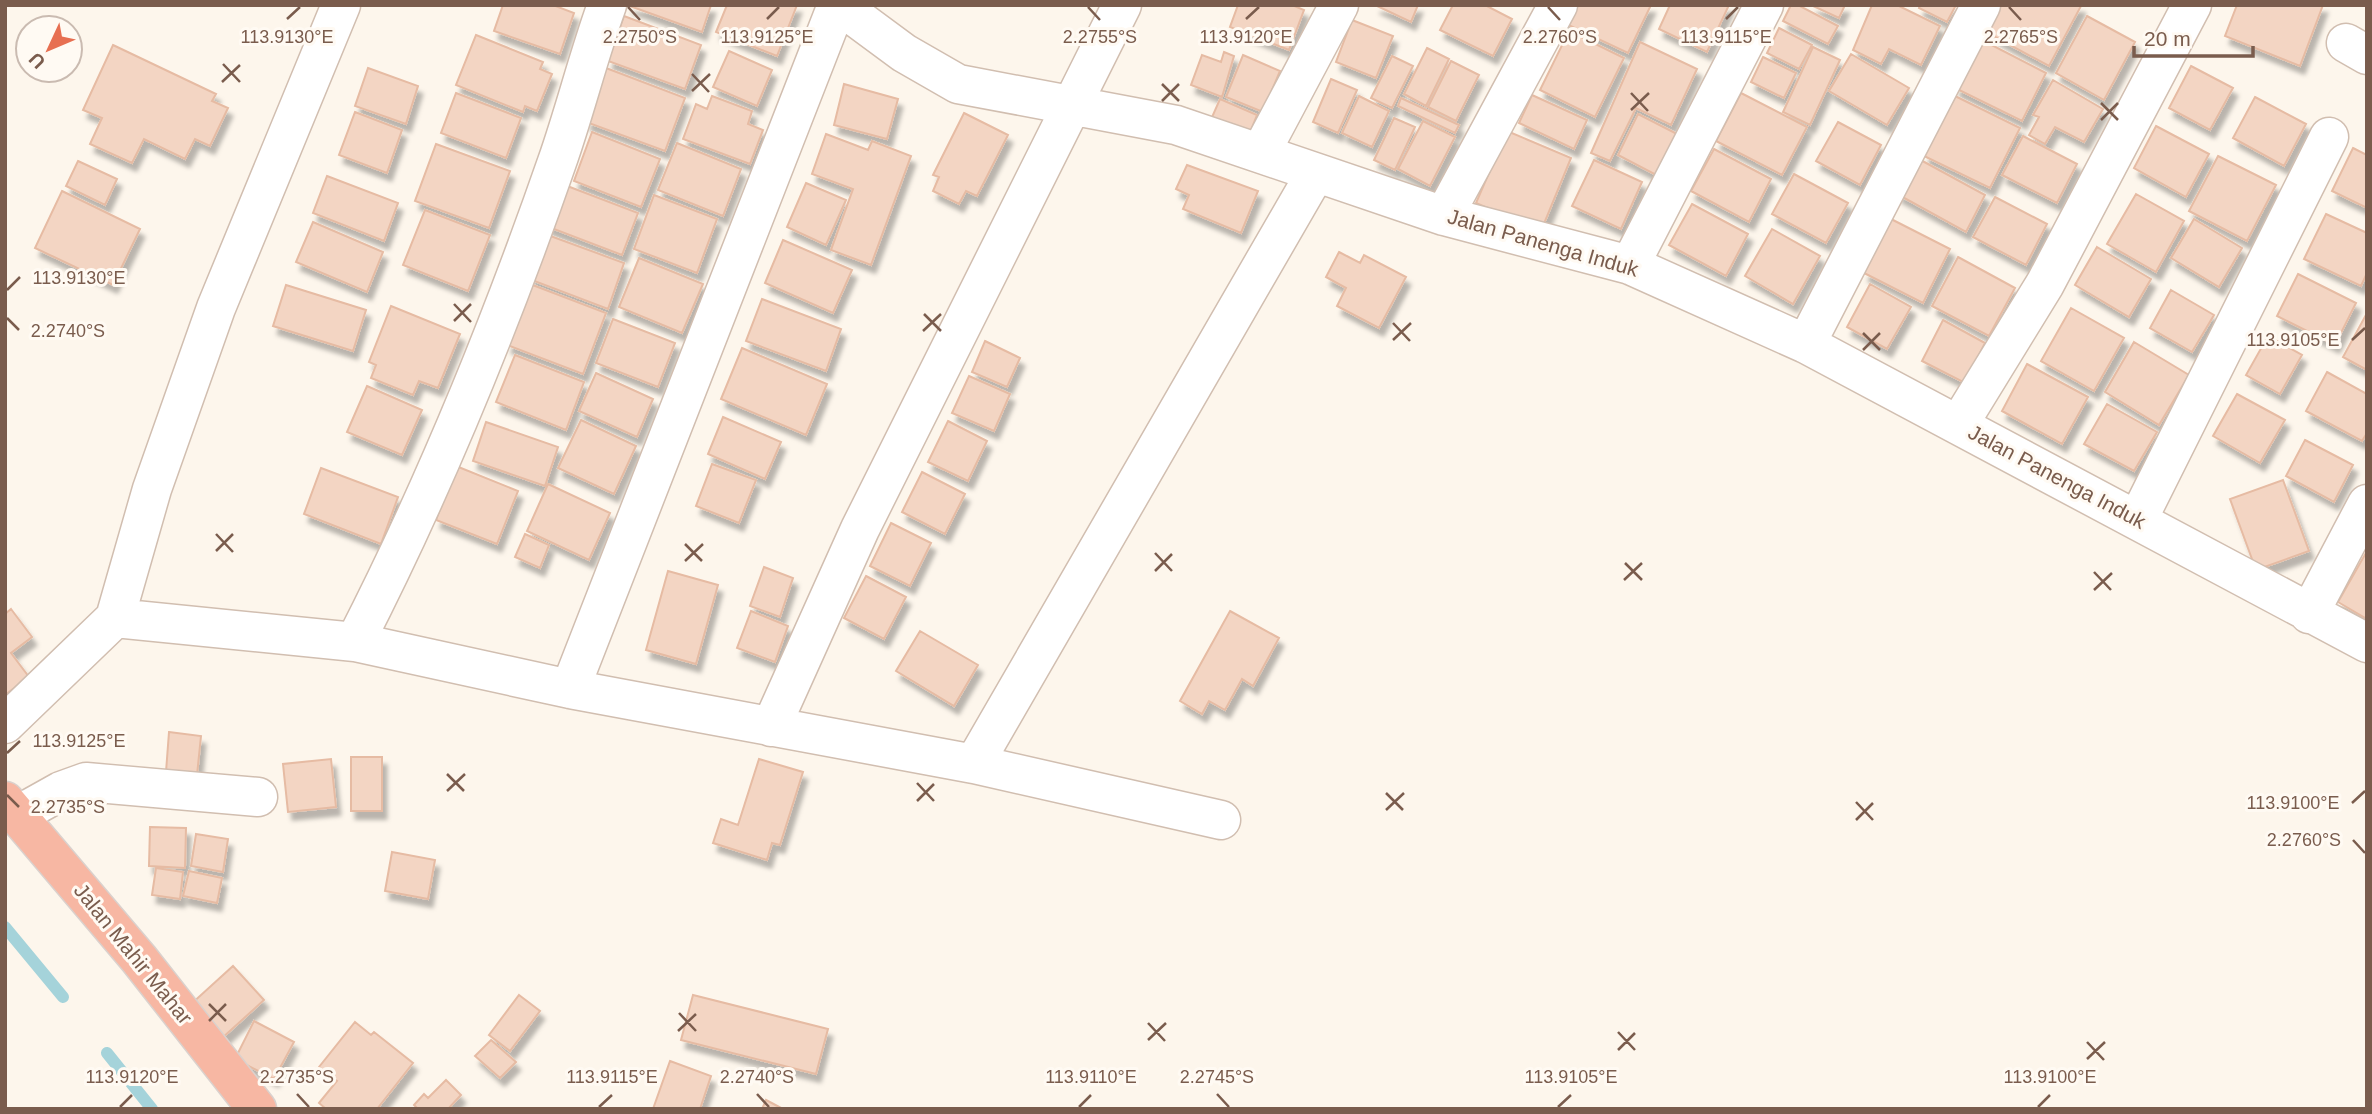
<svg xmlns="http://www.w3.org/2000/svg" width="2372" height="1114" font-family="Helvetica,sans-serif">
	<defs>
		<filter id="shadow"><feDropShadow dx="4.5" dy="8" stdDeviation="2" flood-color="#0004"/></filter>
	</defs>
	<rect width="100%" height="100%" fill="#fdf6ec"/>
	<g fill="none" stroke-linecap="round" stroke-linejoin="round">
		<path stroke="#a5d3da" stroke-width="12" d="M 5,927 L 63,997
			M 107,1053 L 152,1109"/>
	</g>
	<path fill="#f3d5c3" stroke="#e6bba3" stroke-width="2" filter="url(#shadow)" d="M 503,5 L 553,5 L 574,13 L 560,54 L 494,31 Z
		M 627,5 L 711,5 L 702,32 Z
		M 727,5 L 797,5 L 777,56 L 716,32 Z
		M 1238,5 L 1292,5 L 1304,10 L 1289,50 L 1230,27 Z
		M 1375,5 L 1418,5 L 1411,22 Z
		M 1453,5 L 1485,5 L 1512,19 L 1493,56 L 1440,30 Z
		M 1569,5 L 1651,5 L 1628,53 L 1562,22 Z
		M 1670,5 L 1729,5 L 1707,52 L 1659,29 Z
		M 1791,5 L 1798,5 L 1838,26 L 1828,44 L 1783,21 Z
		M 1811,5 L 1845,5 L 1839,18 Z
		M 1872,5 L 1897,5 L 1940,26 L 1921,65 L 1889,49 L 1881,64 L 1853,50 Z
		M 1920,5 L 1956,5 L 1947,22 L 1919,8 Z
		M 2000,5 L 2080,5 L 2081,6 L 2049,66 L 1986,32 Z
		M 2237,5 L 2323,5 L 2300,66 L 2225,36 Z
		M 624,16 L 701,45 L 685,89 L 608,61 Z
		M 2087,16 L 2135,42 L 2104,100 L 2056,73 Z
		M 1352,20 L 1393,36 L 1376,78 L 1336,62 Z
		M 1779,28 L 1812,45 L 1799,69 L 1767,53 Z
		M 1569,31 L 1624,58 L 1595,117 L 1540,90 Z
		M 476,35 L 543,62 L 540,69 L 552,74 L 537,111 L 525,106 L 523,112 L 456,85 Z
		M 1980,39 L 2046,73 L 2022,121 L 1955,88 Z
		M 1640,42 L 1697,69 L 1671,125 L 1636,108 L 1610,161 L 1591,153 Z
		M 113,45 L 216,94 L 212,101 L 228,108 L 210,146 L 195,139 L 185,159 L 144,139 L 132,163 L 90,144 L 102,118 L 83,110 Z
		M 1813,47 L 1840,60 L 1810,125 L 1783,112 Z
		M 1427,48 L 1449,59 L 1426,106 L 1404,94 Z
		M 729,51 L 772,70 L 757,106 L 713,87 Z
		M 1224,52 L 1234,56 L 1222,97 L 1191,85 L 1202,55 L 1221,62 Z
		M 1851,54 L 1909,88 L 1887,125 L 1829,91 Z
		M 1243,55 L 1280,71 L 1263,112 L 1226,97 Z
		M 1392,56 L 1413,66 L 1392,108 L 1371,98 Z
		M 1763,57 L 1796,73 L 1784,98 L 1751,82 Z
		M 1451,61 L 1479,75 L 1456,121 L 1428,107 Z
		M 2191,66 L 2233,88 L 2210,130 L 2169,108 Z
		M 368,68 L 418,86 L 406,124 L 355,106 Z
		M 606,68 L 685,98 L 665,151 L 586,122 Z
		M 1331,79 L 1357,90 L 1338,133 L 1313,122 Z
		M 2053,80 L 2103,109 L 2084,142 L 2055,127 L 2045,144 L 2029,135 L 2039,117 L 2033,115 Z
		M 844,84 L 898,99 L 887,139 L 834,125 Z
		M 456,93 L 521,118 L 506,158 L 441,133 Z
		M 1741,93 L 1807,127 L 1782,175 L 1716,141 Z
		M 1532,95 L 1587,120 L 1574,149 L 1519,123 Z
		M 1953,95 L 2020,128 L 1990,188 L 1924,156 Z
		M 712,96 L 752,111 L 748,124 L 763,130 L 750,164 L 683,139 L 696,104 L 707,109 Z
		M 1359,96 L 1389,111 L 1372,147 L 1342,133 Z
		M 2255,97 L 2306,124 L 2284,166 L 2233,138 Z
		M 1401,98 L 1459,125 L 1455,133 L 1398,106 Z
		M 1220,99 L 1257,115 L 1247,140 L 1209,124 Z
		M 355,112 L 402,130 L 387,173 L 339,155 Z
		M 964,113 L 1008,135 L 977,196 L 966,191 L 959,204 L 933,191 L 939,177 L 933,175 Z
		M 1638,114 L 1681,136 L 1660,177 L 1618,155 Z
		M 1394,118 L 1415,127 L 1395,170 L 1374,160 Z
		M 1423,121 L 1455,137 L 1430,186 L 1398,169 Z
		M 1838,122 L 1881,145 L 1860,185 L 1816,161 Z
		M 2156,126 L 2209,154 L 2186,197 L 2134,168 Z
		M 1507,131 L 1571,158 L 1541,231 L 1476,203 Z
		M 592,132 L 660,159 L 641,207 L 574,181 Z
		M 826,134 L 868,150 L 872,141 L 911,156 L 871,265 L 831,250 L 853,189 L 812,174 Z
		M 2023,136 L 2077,164 L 2057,203 L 2002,175 Z
		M 677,143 L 741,169 L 723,216 L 658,190 Z
		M 436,144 L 510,171 L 489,228 L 415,201 Z
		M 2353,148 L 2367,155 L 2367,208 L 2332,191 Z
		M 1714,149 L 1771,179 L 1749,222 L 1691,191 Z
		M 2218,156 L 2276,185 L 2247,241 L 2189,211 Z
		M 1917,158 L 1985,195 L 1966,232 L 1897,194 Z
		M 1594,160 L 1642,182 L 1621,229 L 1572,206 Z
		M 78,161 L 117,179 L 105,205 L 66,186 Z
		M 1187,165 L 1258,191 L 1241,233 L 1183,209 L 1189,195 L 1176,189 Z
		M 1794,174 L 1848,203 L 1826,243 L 1772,214 Z
		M 327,176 L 398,203 L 384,241 L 313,213 Z
		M 806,183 L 846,200 L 826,245 L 787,227 Z
		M 562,184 L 638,213 L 622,255 L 546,226 Z
		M 62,191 L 140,229 L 113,285 L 35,248 Z
		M 2136,194 L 2184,221 L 2156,272 L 2107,244 Z
		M 654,195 L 717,219 L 697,273 L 634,249 Z
		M 1995,197 L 2047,224 L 2026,265 L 1973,237 Z
		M 1692,204 L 1748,234 L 1726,276 L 1669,245 Z
		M 425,210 L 490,235 L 468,291 L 403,265 Z
		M 2326,214 L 2367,233 L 2367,273 L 2361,286 L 2304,259 Z
		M 1891,219 L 1950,249 L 1923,303 L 1864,273 Z
		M 2194,219 L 2242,248 L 2219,287 L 2171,258 Z
		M 313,222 L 383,252 L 367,292 L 296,262 Z
		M 1772,229 L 1820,256 L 1793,304 L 1745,276 Z
		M 545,234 L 624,263 L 608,309 L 529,279 Z
		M 783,240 L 852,270 L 833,313 L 765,283 Z
		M 2097,247 L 2151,279 L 2129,317 L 2075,285 Z
		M 1339,252 L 1360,263 L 1364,255 L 1406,277 L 1379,328 L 1337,306 L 1346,288 L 1326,277 Z
		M 1958,257 L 2015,288 L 1989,336 L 1932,306 Z
		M 639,258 L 703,284 L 682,333 L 619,307 Z
		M 2298,274 L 2356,303 L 2335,345 L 2277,316 Z
		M 530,284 L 606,313 L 583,374 L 507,345 Z
		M 1870,284 L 1911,307 L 1887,349 L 1847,327 Z
		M 286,285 L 366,310 L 353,351 L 273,326 Z
		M 2171,290 L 2214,315 L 2192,352 L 2150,328 Z
		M 762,299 L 841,329 L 826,371 L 746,341 Z
		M 391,306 L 460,334 L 438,388 L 419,381 L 413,395 L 371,378 L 376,365 L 369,362 Z
		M 2071,308 L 2124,338 L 2094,391 L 2041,361 Z
		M 2367,313 L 2367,370 L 2343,357 Z
		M 613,319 L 675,343 L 658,387 L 596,363 Z
		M 1943,320 L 1985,343 L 1965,383 L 1922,361 Z
		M 2268,336 L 2302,355 L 2280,394 L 2246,375 Z
		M 985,341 L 1020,358 L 1007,387 L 972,372 Z
		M 2134,342 L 2189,375 L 2159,425 L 2105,392 Z
		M 742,348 L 827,384 L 806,435 L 721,399 Z
		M 515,355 L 584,382 L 566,430 L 496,402 Z
		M 2027,364 L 2088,397 L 2062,444 L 2002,411 Z
		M 2327,372 L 2367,394 L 2367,433 L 2362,441 L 2306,411 Z
		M 596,373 L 653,399 L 637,437 L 579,411 Z
		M 969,376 L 1010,394 L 994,431 L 952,413 Z
		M 367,386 L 422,410 L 402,455 L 347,432 Z
		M 2237,394 L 2285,420 L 2260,463 L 2213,436 Z
		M 2107,404 L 2157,432 L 2134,471 L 2084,444 Z
		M 723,417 L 781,442 L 765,479 L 708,454 Z
		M 581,420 L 636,446 L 614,494 L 558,468 Z
		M 948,421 L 987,441 L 968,481 L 928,462 Z
		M 486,422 L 558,447 L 545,486 L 473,461 Z
		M 2305,440 L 2353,465 L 2334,502 L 2286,476 Z
		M 712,464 L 756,480 L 739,523 L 696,506 Z
		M 456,466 L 518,491 L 497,544 L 436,520 Z
		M 321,468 L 398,497 L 381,544 L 304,514 Z
		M 922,472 L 965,494 L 945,534 L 902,512 Z
		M 2283,480 L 2309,551 L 2256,570 L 2230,499 Z
		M 548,484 L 610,513 L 589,560 L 527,531 Z
		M 891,523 L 931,543 L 910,586 L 870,566 Z
		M 525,534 L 549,545 L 540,568 L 515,557 Z
		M 2367,551 L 2367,619 L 2338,602 Z
		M 764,567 L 793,578 L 780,617 L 750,606 Z
		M 668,571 L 718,585 L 696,664 L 646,650 Z
		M 866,576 L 906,597 L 884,639 L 844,618 Z
		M 11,609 L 32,637 L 11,653 L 29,677 L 5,695 L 5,614 Z
		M 751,611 L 788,626 L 775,662 L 737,648 Z
		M 1230,611 L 1279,638 L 1253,686 L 1242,679 L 1225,710 L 1209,701 L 1202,714 L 1180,701 Z
		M 920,631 L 978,665 L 954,706 L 896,671 Z
		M 169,732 L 201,736 L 197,775 L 166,772 Z
		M 351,757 L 382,757 L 382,811 L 351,811 Z
		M 331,759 L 336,807 L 288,812 L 283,764 Z
		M 759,759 L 803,772 L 780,845 L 772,843 L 767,860 L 713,843 L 721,819 L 738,825 Z
		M 150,827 L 186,828 L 185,868 L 149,866 Z
		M 196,834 L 228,839 L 223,872 L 191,866 Z
		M 392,852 L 435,860 L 428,899 L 385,891 Z
		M 156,868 L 183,872 L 180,899 L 152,895 Z
		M 189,871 L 222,878 L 217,903 L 183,896 Z
		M 233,966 L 264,1000 L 221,1039 L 190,1005 Z
		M 519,995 L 540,1011 L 510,1051 L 489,1035 Z
		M 693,995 L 828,1029 L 816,1074 L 681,1040 Z
		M 254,1021 L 294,1042 L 274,1079 L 235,1059 Z
		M 355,1022 L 371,1035 L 374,1032 L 413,1063 L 377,1109 L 326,1109 L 319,1103 L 337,1081 L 319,1067 Z
		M 491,1040 L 516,1062 L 500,1078 L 475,1056 Z
		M 670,1061 L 711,1076 L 700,1109 L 653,1109 Z
		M 446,1080 L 461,1095 L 448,1109 L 418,1109 L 414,1105 L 424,1094 L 428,1098 Z
		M 766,1100 L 783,1109 L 762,1109 Z"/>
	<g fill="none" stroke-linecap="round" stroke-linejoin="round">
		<g stroke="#d1beb0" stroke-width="41">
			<path id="minor" d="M 839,5 L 904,53 L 958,84 L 1176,125 L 1444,216 L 1630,265 L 1806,344 L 2367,643
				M 2346,43 L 2367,55
				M 1261,152 L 1339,5
				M 1444,216 L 1558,5
				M 1630,265 L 1764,5
				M 1806,344 L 1981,5
				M 1959,424 L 2045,284 L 2192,5
				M 2138,519 L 2329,137
				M 2309,614 L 2367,504
				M 115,618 L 152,489 L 216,308 L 341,5
				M 355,642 C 434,488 500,326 557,162 C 575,111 588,57 607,5
				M 570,689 L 837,5
				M 5,724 L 115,618 L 355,642 L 570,689 L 974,764 L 1221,820
				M 771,727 L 860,529 L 1122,5
				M 974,764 L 1315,174
				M 18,815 L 61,791 L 86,782 L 258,797"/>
		</g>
		<g stroke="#dad1cd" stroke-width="41">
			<path id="highway" d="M 5,801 L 139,959 L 257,1109"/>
		</g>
		<use href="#minor" stroke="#fff" stroke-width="38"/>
		<use href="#highway" stroke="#f7b7a3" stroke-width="38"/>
	</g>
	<path fill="none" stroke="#7a5c4d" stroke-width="2.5" d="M 628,7 L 640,20M 1088,7 L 1100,20M 1548,7 L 1560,20M 2009,7 L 2021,20M 287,19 L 300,7M 767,19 L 779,7M 1246,19 L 1259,7M 1726,19 L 1738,7M 223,64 L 240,82M 692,74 L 709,92M 222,82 L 240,65M 1162,84 L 1179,101M 692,91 L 710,74M 1631,93 L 1648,111M 1162,101 L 1179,84M 2101,103 L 2118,120M 1631,110 L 1649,93M 2101,120 L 2118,103M 7,290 L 20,277M 454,304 L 471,322M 924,314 L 941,331M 7,318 L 19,330M 454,321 L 471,304M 1393,323 L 1410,341M 923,331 L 941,314M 1863,333 L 1880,350M 1393,340 L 1411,323M 2352,340 L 2365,328M 1863,350 L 1880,333M 216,534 L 233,552M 685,544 L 702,561M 216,551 L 233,534M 1155,553 L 1172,571M 685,561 L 703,544M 1625,563 L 1642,580M 1155,571 L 1172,554M 2094,572 L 2111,590M 1624,580 L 1642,563M 2094,590 L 2112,573M 7,753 L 20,741M 447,774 L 464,791M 917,783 L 934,801M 447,791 L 465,774M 1386,793 L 1403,810M 7,795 L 19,807M 917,801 L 934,784M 1856,802 L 1873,820M 2352,803 L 2365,791M 1386,810 L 1404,793M 1856,820 L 1873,803M 2353,840 L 2365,853M 209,1004 L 226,1021M 679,1013 L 696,1031M 209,1021 L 226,1004M 1148,1023 L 1165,1041M 678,1031 L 696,1014M 1618,1032 L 1635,1050M 1148,1040 L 1166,1023M 2087,1042 L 2104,1060M 1618,1050 L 1635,1033M 2087,1059 L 2105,1042M 297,1094 L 309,1107M 757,1094 L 769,1107M 1217,1094 L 1229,1107M 120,1107 L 132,1095M 599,1107 L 612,1095M 1079,1107 L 1091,1095M 1558,1107 L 1571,1095M 2038,1107 L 2050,1095"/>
	<g text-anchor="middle" stroke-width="6" stroke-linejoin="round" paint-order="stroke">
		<g font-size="21" fill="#7a5c4d" stroke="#fffaf3">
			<text transform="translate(1543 243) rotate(16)" y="7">Jalan Panenga Induk</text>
			<text transform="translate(2057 477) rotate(28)" y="7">Jalan Panenga Induk</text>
			<text transform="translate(133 954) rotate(51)" y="7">Jalan Mahir Mahar</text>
		</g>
	</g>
	<g font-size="18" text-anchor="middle" fill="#7a5c4d" stroke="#fffaf3" stroke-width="6" stroke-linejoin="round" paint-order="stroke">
		<text x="287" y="43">113.9130°E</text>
		<text x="767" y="43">113.9125°E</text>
		<text x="1246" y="43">113.9120°E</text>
		<text x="1726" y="43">113.9115°E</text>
		<text x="640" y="43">2.2750°S</text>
		<text x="1100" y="43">2.2755°S</text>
		<text x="1560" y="43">2.2760°S</text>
		<text x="2021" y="43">2.2765°S</text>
		<text x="79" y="284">113.9130°E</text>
		<text x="68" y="337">2.2740°S</text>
		<text x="2293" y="346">113.9105°E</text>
		<text x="79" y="747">113.9125°E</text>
		<text x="2293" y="809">113.9100°E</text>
		<text x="68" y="813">2.2735°S</text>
		<text x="2304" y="846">2.2760°S</text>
		<text x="297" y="1083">2.2735°S</text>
		<text x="757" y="1083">2.2740°S</text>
		<text x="1217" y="1083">2.2745°S</text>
		<text x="132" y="1083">113.9120°E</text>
		<text x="612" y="1083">113.9115°E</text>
		<text x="1091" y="1083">113.9110°E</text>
		<text x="1571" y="1083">113.9105°E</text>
		<text x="2050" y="1083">113.9100°E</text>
	</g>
	<rect width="2372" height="1114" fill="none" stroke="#7a5c4d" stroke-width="14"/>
	<g transform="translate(49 49) rotate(226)"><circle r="33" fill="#fffaf3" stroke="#cabbb1" stroke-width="2"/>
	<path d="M0-5L12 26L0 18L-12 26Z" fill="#e76f51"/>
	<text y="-10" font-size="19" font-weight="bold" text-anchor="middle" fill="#7a5c4d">U</text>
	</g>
	<path d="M2134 46v10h119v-10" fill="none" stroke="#7a5c4d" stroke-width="3.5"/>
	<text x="2144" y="46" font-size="21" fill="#7a5c4d" stroke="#fffaf3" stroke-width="5" paint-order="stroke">20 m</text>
</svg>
